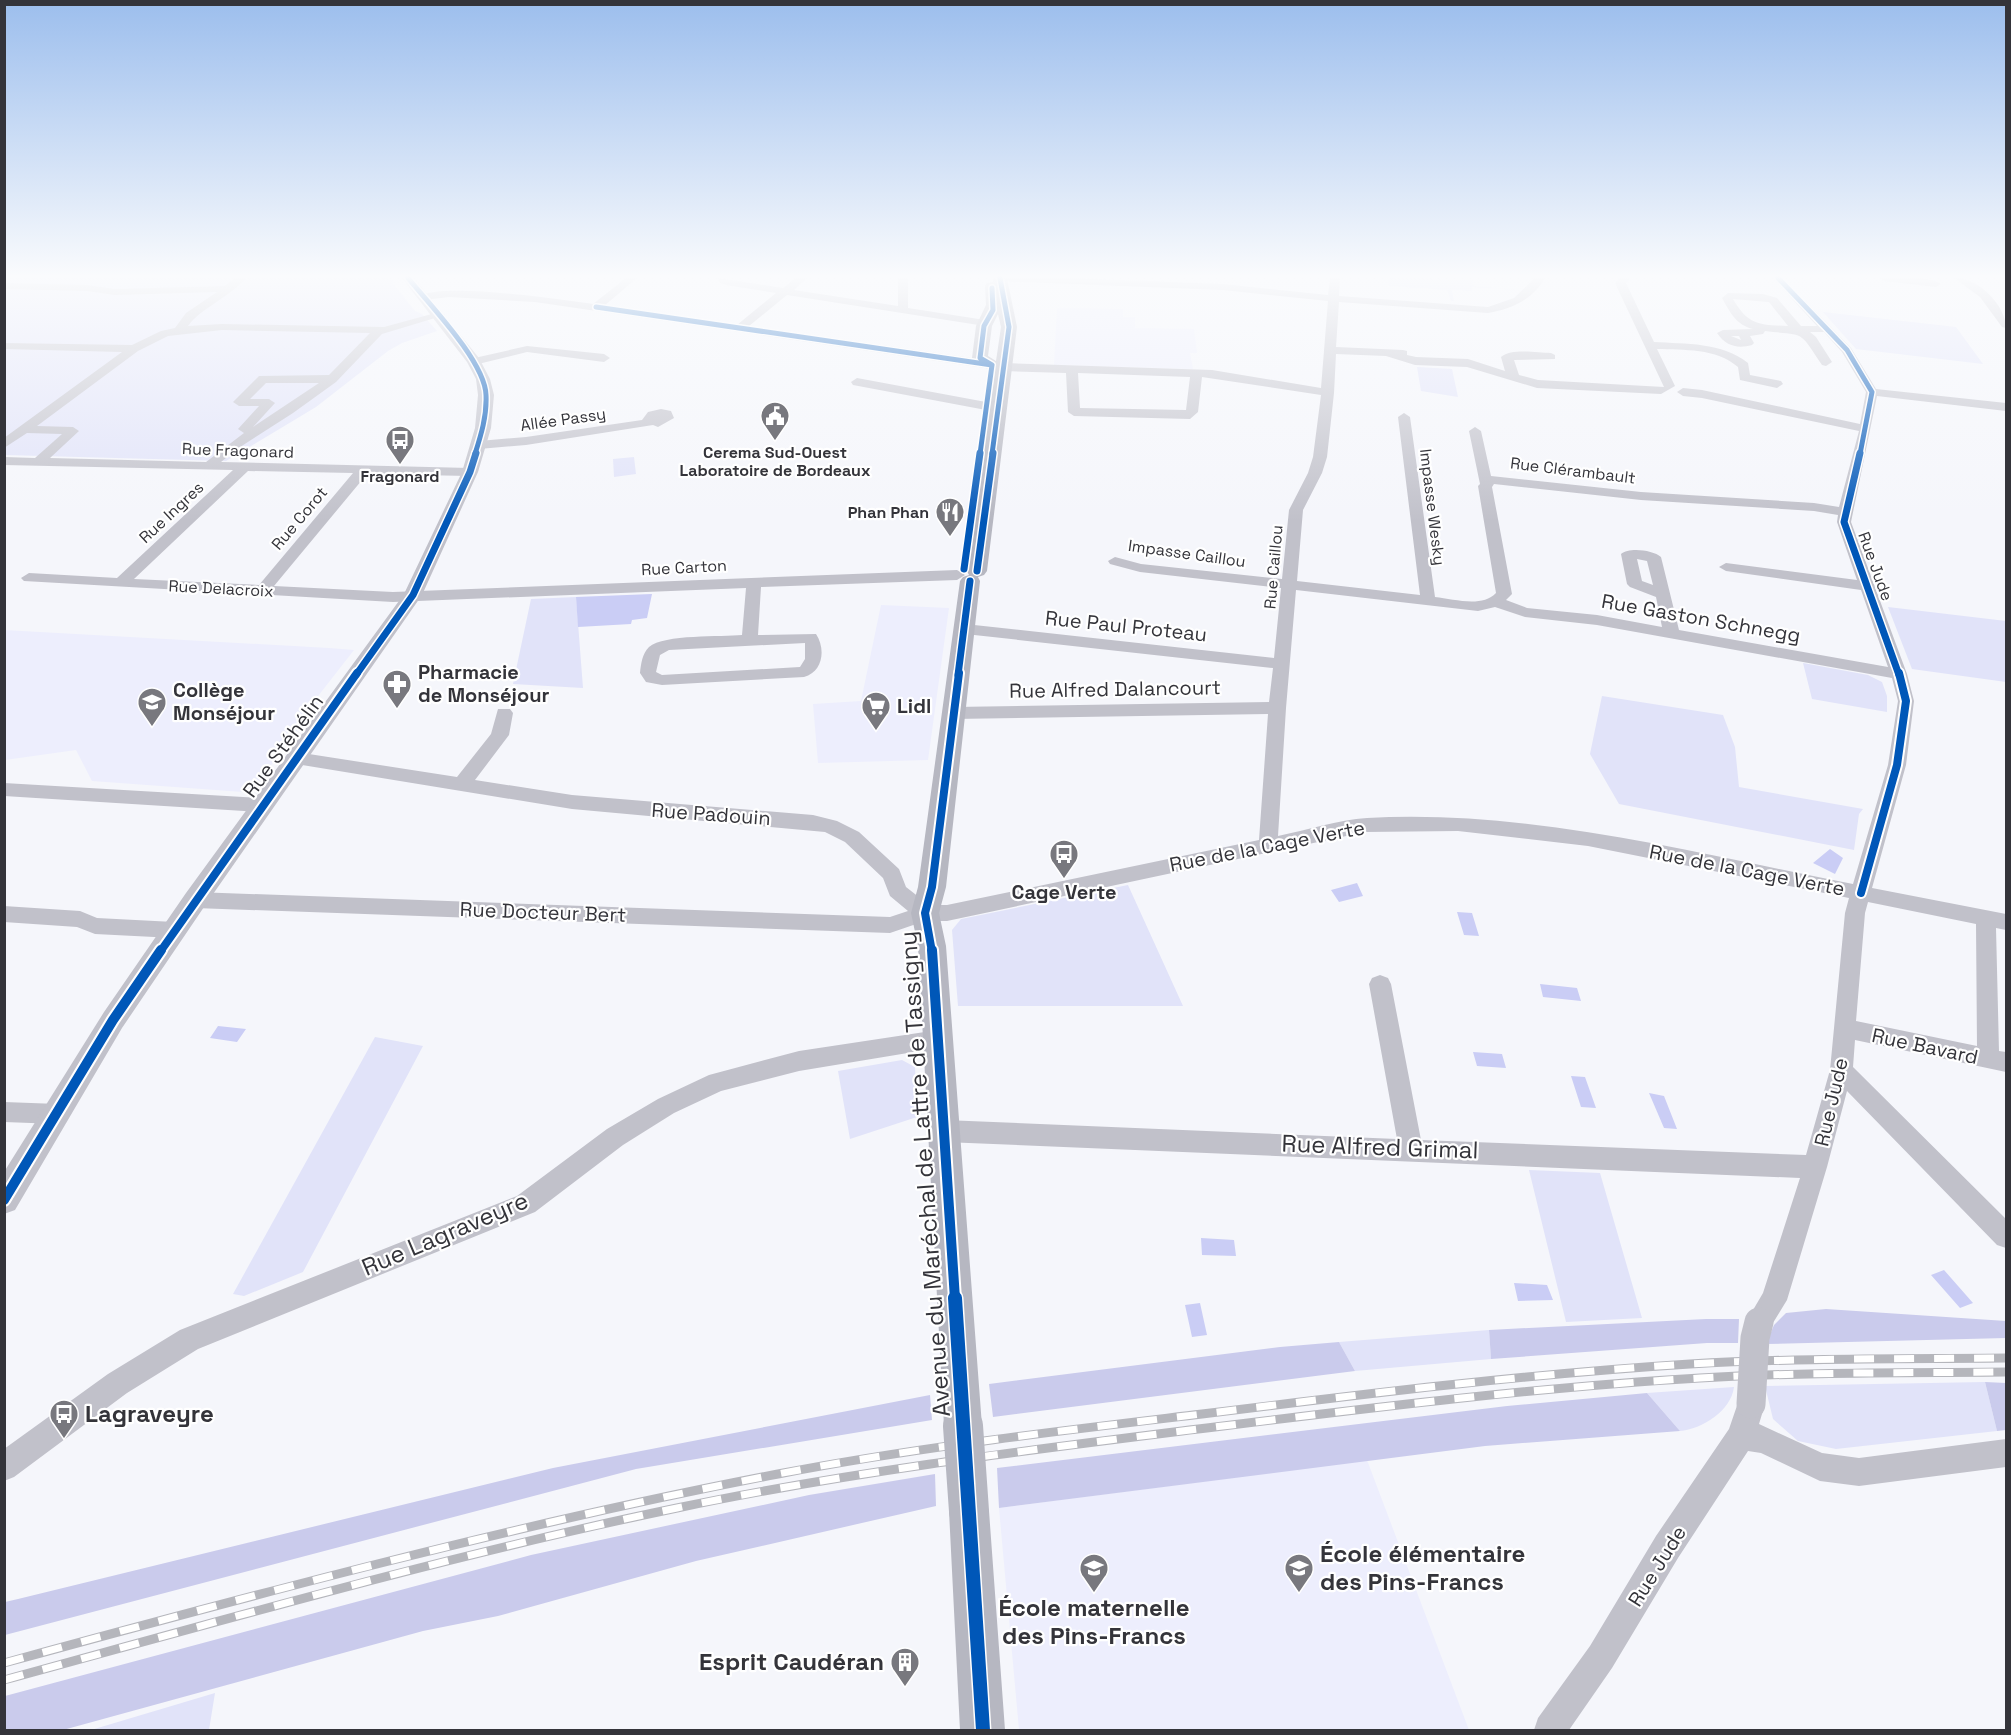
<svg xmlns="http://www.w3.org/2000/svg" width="2011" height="1735" font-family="'Space Grotesk',sans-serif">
	<rect width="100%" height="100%" fill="#f5f6fb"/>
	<path fill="#edeefd" d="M 1057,308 L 1123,309 L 1123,317 L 1135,317 L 1135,328 L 1194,329 L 1197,353 L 1190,353 L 1193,369 L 1054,365 Z
		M 881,605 L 949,608 L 928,760 L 818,763 L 813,704 L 861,701 Z
		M 4,630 L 329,648 L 354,650 L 315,700 L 318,703 L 256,785 L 243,792 L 92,781 L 76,750 L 5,760 Z
		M 1367,1460 L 1469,1730 L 1019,1730 L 999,1508 Z"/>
	<path fill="#e1e3f9" d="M 5,278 L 389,278 L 415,311 L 422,314 L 437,331 L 402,343 L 388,351 L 316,407 L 226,461 L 5,455 Z
		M 1387,278 L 1471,280 L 1474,286 L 1520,290 L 1472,287 L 1472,291 L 1452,290 L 1454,301 L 1451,301 L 1447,290 L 1389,286 Z
		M 1823,312 L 1956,327 L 1983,364 L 1856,349 Z
		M 1417,367 L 1452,369 L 1458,397 L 1421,391 Z
		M 634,457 L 636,474 L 614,477 L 613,459 Z
		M 576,597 L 583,688 L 513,684 L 531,599 Z
		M 1888,607 L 2006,621 L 2006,682 L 1912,669 Z
		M 1803,663 L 1868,675 L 1882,682 L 1887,696 L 1887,712 L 1812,699 Z
		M 1602,696 L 1723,715 L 1735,747 L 1739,787 L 1863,809 L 1859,814 L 1854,850 L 1619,804 L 1590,754 Z
		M 1128,885 L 1183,1006 L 958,1006 L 952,930 L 961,919 Z
		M 375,1037 L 423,1046 L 303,1272 L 244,1296 L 233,1294 Z
		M 902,1060 L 915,1067 L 917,1117 L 850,1139 L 838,1071 Z
		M 1529,1170 L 1600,1173 L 1642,1318 L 1566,1322 Z
		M 1489,1330 L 1491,1359 L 1355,1371 L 1339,1342 Z
		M 1985,1382 L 1997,1431 L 1836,1449 L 1798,1441 L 1773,1419 L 1765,1386 Z
		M 1734,1387 C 1731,1411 1702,1429 1680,1431 L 1647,1393 Z
		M 215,1693 L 209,1730 L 91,1730 Z"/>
	<path fill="#cacbec" d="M 1826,1309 L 2006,1321 L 2006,1338 L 1766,1344 L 1774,1325 L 1786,1313 Z
		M 1706,1319 L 1739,1319 L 1738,1343 L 1707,1343 L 1491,1359 L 1489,1330 Z
		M 1339,1342 L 1355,1371 L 993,1417 L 989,1384 L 1280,1347 Z
		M 1985,1382 L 2006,1383 L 2006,1430 L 1997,1431 Z
		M 1647,1393 L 1680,1431 L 1485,1446 L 999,1508 L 997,1468 L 1507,1406 Z
		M 930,1395 L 932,1420 L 636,1469 L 5,1635 L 5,1602 L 18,1599 L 553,1468 Z
		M 935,1474 L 936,1506 L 696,1561 L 498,1616 L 423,1631 L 63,1730 L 5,1730 L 5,1696 L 531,1555 L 809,1495 Z"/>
	<path fill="#cacdf5" d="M 652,594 L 647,618 L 632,620 L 631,624 L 578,627 L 576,597 Z
		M 1830,849 L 1843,858 L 1835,874 L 1813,863 Z
		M 1357,883 L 1363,896 L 1339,902 L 1331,890 Z
		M 1457,912 L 1472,913 L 1479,936 L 1464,935 Z
		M 1540,984 L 1577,988 L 1581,1001 L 1543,997 Z
		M 218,1026 L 246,1029 L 237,1042 L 210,1038 Z
		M 1473,1052 L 1502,1054 L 1506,1068 L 1477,1066 Z
		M 1571,1076 L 1585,1077 L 1596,1108 L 1581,1107 Z
		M 1649,1093 L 1664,1096 L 1677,1129 L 1664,1128 Z
		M 1201,1238 L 1234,1240 L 1236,1256 L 1202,1255 Z
		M 1944,1270 L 1973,1303 L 1960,1308 L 1931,1275 Z
		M 1514,1283 L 1547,1285 L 1553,1300 L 1518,1301 Z
		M 1200,1303 L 1207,1335 L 1192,1337 L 1185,1305 Z"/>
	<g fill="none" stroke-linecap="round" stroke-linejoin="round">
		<path fill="#c1c1ca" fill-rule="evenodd" d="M 235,278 L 246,278 C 230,297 201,308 188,326 L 222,324 L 384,327 L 439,312 L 445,315 L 382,334 L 336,382 L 293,413 L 237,449 L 221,462 L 470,468 L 477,472 L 470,476 L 367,474 L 274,586 L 393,592 L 957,570 L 965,575 L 957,580 L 761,587 L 758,635 L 816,634 C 826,649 823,672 804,677 L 662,685 L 646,682 L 640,673 C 641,664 642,654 649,647 C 664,634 722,637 742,635 L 746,588 L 393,602 L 24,581 L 21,578 L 29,573 L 117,578 L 233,470 L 4,465 L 4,457 L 35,458 L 62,434 L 27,433 L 4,448 L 4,438 L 122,352 L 4,349 L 4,343 L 132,345 L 161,331 L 175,328 L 186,313 L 217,292 L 115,295 L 87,291 L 4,289 L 4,283 L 87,285 L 115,289 L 225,286 ZM 222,330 L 370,333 L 329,375 L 259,376 L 233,402 L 239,406 L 259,406 L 238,429 L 244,433 L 206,462 L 50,458 L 79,431 L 73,427 L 37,426 L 138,351 L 168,336 ZM 266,383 L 319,383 L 253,427 L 275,403 L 269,399 L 250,399 ZM 248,471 L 353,473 L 259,585 L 134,579 ZM 805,643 L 805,659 L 800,667 L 662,675 L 656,672 L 660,655 L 669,650 Z
			M 626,278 L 637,278 L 604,306 L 737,325 L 776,293 L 726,285 L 720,283 L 718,278 L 783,288 L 796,278 L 807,278 L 794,290 L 898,306 L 898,278 L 908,278 L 908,308 L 985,320 L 991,323 L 985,326 L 787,295 L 749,326 L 992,361 L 998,365 L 992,369 L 535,302 L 449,297 L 424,300 L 419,297 C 438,281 563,300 593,304 Z
			M 995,278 L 1069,278 L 1223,284 L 1328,295 L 1330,278 L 1340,278 L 1339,296 L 1488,307 L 1514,298 L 1535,278 L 1545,278 C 1533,299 1512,309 1488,313 L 1339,302 L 1336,347 L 1403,350 L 1407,351 L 1407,355 L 1416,357 L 1468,359 L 1505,371 L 1501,357 C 1512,348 1537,353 1551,353 L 1555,355 L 1555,359 L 1514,360 L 1519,375 L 1538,380 L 1664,387 L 1615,283 L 1619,278 L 1630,278 L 1626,283 L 1654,342 C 1686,344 1722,342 1748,363 L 1750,375 L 1781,381 L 1783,384 L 1777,388 L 1740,380 L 1738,367 C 1716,348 1684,350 1657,349 L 1675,386 L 1661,394 L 1537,388 L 1467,367 L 1415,365 L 1386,356 L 1336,354 L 1334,393 L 1327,457 L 1322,473 L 1303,510 L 1297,581 L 1420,595 L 1398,417 L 1404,413 L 1410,417 L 1435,597 C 1454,599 1482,608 1496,593 L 1478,486 L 1480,484 L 1469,431 L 1475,427 L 1481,431 L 1491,476 L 1641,492 L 1814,503 L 1839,507 L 1859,431 L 1702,398 L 1683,396 L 1677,392 L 1683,388 L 1702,390 L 1860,424 L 1866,392 L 1842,352 L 1824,332 L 1810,332 L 1816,337 L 1832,362 L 1826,366 L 1822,365 C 1798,329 1806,336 1765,331 L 1763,334 L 1750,336 L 1754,343 L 1752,345 C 1737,349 1726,346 1717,333 L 1723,330 L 1753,329 C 1736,325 1730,312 1722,298 L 1728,293 L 1763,294 L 1777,298 L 1801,326 L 1817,326 L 1773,278 L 1783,278 L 1851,348 L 1876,389 L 2006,403 L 2006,411 L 1877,396 L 1851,522 L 1907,674 L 1914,701 L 1906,765 L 1872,888 L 2006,914 L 2006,930 L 1996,928 L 1999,1051 L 2006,1052 L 2006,1072 L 1855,1040 L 1853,1067 L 2006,1219 L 2006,1248 L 1997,1245 L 1847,1091 L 1827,1167 L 1787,1300 L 1768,1331 L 1759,1335 L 1750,1331 L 1746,1322 L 1763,1293 L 1800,1178 L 944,1142 L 936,1139 L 932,1131 L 936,1123 L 944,1120 L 1397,1139 L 1369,984 L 1372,978 L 1380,975 L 1388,978 L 1391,984 L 1421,1140 L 1806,1155 L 1830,1070 L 1845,913 L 1849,898 L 1588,846 L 1458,831 L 1365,832 L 947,921 L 925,921 L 890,933 L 195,908 L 188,905 L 185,900 L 188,895 L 195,892 L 890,917 L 908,911 L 890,896 L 883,878 L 845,842 L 825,832 L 572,809 L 296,764 L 290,762 L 287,758 L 290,754 L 296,752 L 457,777 L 491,734 L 498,709 L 510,709 L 513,713 L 509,735 L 475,780 L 572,795 L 813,815 L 837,821 L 859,832 L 899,869 L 906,887 L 929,905 L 947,905 L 1259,840 L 1268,714 L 954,719 L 948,717 L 945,713 L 948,709 L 954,707 L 1269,702 L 1273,668 L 965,634 L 957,629 L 965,624 L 1274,658 L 1281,588 L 1140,572 L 1110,564 L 1108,561 L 1115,557 L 1141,564 L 1282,579 L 1289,510 L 1308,473 L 1313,457 L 1321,395 L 1202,377 L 1198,412 L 1190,419 L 1074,416 L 1068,412 L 1066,373 L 1004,371 L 998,367 L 1004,363 L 1212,370 L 1321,388 L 1328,301 L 1223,290 L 1000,281 ZM 1733,299 L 1769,302 L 1788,326 C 1759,325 1748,325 1733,299 ZM 1731,336 L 1739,336 L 1741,340 ZM 1078,373 L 1190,377 L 1186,410 L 1080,408 ZM 1494,484 L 1641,500 L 1814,511 L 1838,515 L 1837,522 L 1857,580 L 1726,563 L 1719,567 L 1726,571 L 1861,590 L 1888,667 L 1679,630 L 1661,557 C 1653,550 1629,547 1621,554 L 1627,584 L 1630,587 L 1656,597 L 1662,627 L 1597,615 L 1527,608 L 1506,600 L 1512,594 L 1492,487 ZM 1637,559 L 1647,561 L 1653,585 L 1642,581 ZM 1296,590 L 1478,611 L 1495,607 L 1525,617 L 1597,625 L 1892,678 L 1898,701 L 1888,765 L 1853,884 C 1694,853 1531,809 1367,818 C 1338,820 1307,830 1278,836 L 1286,708 ZM 1868,902 L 1976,924 L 1977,1046 L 1856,1021 L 1865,913 Z
			M 1879,278 C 1893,277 1930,276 1941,284 L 1936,287 L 1884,281 Z
			M 1954,278 C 1977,276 2006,305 2006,328 L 2002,327 L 1980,297 Z
			M 527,346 L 604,354 L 610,358 L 604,362 L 527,352 L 474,365 L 468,361 L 470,359 Z
			M 857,378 L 986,402 L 992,406 L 986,410 L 853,385 L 851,382 Z
			M 661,409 L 671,411 L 674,418 L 658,427 L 653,425 L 526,445 L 479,449 L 472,445 L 479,441 L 526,437 L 642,420 L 648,412 Z
			M 4,783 L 262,798 L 269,800 L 271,805 L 269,810 L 262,812 L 4,796 Z
			M 4,906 L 80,911 L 97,918 L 174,922 L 181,924 L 184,930 L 181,936 L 174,938 L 95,934 L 77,927 L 4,922 Z
			M 938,1030 L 946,1032 L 949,1039 L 946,1046 L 938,1048 L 799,1071 L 721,1091 L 674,1113 L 623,1145 L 535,1212 L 198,1349 L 127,1393 L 14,1477 L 4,1481 L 4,1449 L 108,1374 L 180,1330 L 517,1196 L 607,1129 L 658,1099 L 709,1075 L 799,1051 Z
			M 4,1102 L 58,1104 L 66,1107 L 70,1114 L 66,1121 L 58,1124 L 4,1122 Z
			M 1751,1390 L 1761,1394 L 1765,1404 L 1759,1424 L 1822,1453 L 1859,1458 L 2006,1439 L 2006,1467 L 1859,1486 L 1820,1481 L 1761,1453 L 1748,1451 L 1678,1558 L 1612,1668 L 1569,1730 L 1534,1730 L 1538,1718 L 1590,1646 L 1656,1536 L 1729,1429 L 1741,1394 Z"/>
		<path fill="#c1c1ca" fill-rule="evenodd" d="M 402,278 L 414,278 L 479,358 L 490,379 L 494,395 L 491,428 L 478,472 L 422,595 L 204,907 L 122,1028 L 15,1210 L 4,1214 L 4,1172 L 104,1012 L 186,893 L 404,594 L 462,472 L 475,428 L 478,395 L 476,379 L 467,362 Z"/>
		<path fill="#b6b7c1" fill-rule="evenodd" d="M 993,278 L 1007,278 L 1017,327 L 987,571 L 984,575 L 978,577 L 980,581 L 946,887 L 939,913 L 946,946 L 982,1426 L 977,1440 L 963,1445 L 949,1440 L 944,1426 L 918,946 L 911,913 L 918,887 L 960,581 L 963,577 L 969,575 L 967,571 L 995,370 L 986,368 L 972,358 L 976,326 L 986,305 L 985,286 L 987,283 L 993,282 ZM 998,314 L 1001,327 L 996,361 L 988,356 L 992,326 Z
			M 969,1491 L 983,1497 L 989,1511 L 1005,1730 L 960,1730 L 949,1511 L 955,1497 Z"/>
		<g stroke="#b5b6bc" stroke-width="9">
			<path id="rail" d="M 4,1663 C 260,1593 517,1524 778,1474 C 918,1447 1060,1431 1202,1414 C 1364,1394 1527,1374 1690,1364 C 1795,1358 1901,1359 2006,1358
				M 4,1680 C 227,1619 450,1555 677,1508 C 844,1473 1013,1452 1182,1431 C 1354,1410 1526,1388 1700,1378 C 1802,1372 1904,1373 2006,1372"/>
		</g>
		<use href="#rail" stroke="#fff" stroke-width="7" stroke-dasharray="20" stroke-linecap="butt"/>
		<path stroke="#c1c1ca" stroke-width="29" d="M 1751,1404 L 1755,1338 L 1759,1322"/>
		<path stroke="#b6b7c1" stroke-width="40" d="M 963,1426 L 969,1511"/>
		<g stroke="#fff" stroke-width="8">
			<path id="cycleway-far4" d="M 408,278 C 430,305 485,362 486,395 C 487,416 481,435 475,454
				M 1778,278 L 1847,350 L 1872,392 L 1860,454
				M 992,288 L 993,310 L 984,326 L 980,358 L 992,365
				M 596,307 L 992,365
				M 980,454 L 992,365
				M 992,454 L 1009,327 L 1000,278"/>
		</g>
		<g stroke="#fff" stroke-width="10">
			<path id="cycleway-far3" d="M 1860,453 L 1844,522 L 1899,675
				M 964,569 L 980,453
				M 977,571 L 993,453
				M 356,675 L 413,595 L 470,472 L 476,453
				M 958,675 L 970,581"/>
		</g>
		<g stroke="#fff" stroke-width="12">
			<path id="cycleway-far2" d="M 1861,893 L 1897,765 L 1906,701 L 1899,673
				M 160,952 L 357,673
				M 932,952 L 925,913 L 932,887 L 959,673"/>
		</g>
		<g stroke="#fff" stroke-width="14">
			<path id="cycleway-far1" d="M 932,950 L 955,1299
				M 4,1200 L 113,1020 L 161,950"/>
		</g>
		<g stroke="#fff" stroke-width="17">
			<path id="cycleway" d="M 955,1298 L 983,1730"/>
		</g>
		<use href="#cycleway-far4" stroke="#0057b8" stroke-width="5"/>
		<use href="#cycleway-far3" stroke="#0057b8" stroke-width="7"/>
		<use href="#cycleway-far2" stroke="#0057b8" stroke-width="8"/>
		<use href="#cycleway-far1" stroke="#0057b8" stroke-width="10"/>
		<use href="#cycleway" stroke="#0057b8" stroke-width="14"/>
	</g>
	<linearGradient id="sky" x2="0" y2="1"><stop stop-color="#9cbeed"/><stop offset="0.53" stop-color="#fafbfd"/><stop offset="1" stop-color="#fafbfd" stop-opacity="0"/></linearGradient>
	<rect width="2011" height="521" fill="url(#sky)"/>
	<defs>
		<g id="civic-pin" transform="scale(1.5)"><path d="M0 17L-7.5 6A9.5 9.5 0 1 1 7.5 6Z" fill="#78787e" stroke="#fff"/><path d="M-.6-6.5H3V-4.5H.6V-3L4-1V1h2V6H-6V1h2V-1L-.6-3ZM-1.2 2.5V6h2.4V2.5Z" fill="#fff"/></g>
		<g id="bus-pin" transform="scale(1.5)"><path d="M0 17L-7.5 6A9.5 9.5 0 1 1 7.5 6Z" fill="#78787e" stroke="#fff"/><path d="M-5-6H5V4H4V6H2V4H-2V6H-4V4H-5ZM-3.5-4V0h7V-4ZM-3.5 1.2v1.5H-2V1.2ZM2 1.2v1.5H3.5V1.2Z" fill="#fff"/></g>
		<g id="restaurant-pin" transform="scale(1.5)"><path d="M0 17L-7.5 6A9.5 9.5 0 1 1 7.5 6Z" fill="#78787e" stroke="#fff"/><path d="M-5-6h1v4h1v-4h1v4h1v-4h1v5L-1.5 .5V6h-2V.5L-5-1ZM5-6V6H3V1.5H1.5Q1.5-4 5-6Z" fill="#fff"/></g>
		<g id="pharmacy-pin" transform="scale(1.5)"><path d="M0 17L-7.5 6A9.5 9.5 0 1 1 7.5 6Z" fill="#78787e" stroke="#fff"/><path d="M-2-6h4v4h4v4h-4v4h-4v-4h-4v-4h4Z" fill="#fff"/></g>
		<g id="school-pin" transform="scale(1.5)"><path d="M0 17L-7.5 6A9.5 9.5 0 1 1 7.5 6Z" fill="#78787e" stroke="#fff"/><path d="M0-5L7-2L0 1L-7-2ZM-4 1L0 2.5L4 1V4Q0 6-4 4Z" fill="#fff"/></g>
		<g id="supermarket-pin" transform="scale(1.5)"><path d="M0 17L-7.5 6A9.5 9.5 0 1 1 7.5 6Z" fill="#78787e" stroke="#fff"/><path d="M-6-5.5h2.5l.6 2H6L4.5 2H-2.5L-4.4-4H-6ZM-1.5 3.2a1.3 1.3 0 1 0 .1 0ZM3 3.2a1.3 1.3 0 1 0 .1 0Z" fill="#fff"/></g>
		<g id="building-pin" transform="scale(1.5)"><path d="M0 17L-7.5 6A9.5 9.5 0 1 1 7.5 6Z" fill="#78787e" stroke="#fff"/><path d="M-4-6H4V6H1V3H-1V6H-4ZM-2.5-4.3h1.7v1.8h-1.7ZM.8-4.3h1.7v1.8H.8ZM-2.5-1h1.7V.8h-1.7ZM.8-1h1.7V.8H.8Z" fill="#fff"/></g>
	</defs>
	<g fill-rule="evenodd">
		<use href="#civic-pin" x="775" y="416"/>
		<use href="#bus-pin" x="400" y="440"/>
		<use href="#restaurant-pin" x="950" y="512"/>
		<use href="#pharmacy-pin" x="397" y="684"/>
		<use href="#school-pin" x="152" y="702"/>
		<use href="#supermarket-pin" x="876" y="706"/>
		<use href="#bus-pin" x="1064" y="854"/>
		<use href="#bus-pin" x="64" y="1414"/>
		<use href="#school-pin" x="1094" y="1568"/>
		<use href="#school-pin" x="1299" y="1568"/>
		<use href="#building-pin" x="905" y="1662"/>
	</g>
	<g text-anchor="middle" stroke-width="4.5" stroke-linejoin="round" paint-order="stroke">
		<g font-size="16" fill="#34343a" stroke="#fff">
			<text transform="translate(563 419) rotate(-8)" y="6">Allée Passy</text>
			<text transform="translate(238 450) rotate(2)" y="6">Rue Fragonard</text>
			<text transform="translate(1573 470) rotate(7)" y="6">Rue Clérambault</text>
			<text transform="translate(1433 507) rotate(83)" y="6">Impasse Wesky</text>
			<text transform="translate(171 512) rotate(-43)" y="6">Rue Ingres</text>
			<text transform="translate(299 518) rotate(-50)" y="6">Rue Corot</text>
			<text transform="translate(1187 553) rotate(8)" y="6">Impasse Caillou</text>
			<text transform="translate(1876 566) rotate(70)" y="6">Rue Jude</text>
			<text transform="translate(684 567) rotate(-3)" y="6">Rue Carton</text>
			<text transform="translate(1273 567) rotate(-85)" y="6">Rue Caillou</text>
			<text transform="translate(221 588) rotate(3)" y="6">Rue Delacroix</text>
		</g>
		<g font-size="16" font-weight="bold" fill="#34343a" stroke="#fff">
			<text x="775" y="458">Cerema Sud-Ouest<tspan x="775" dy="18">Laboratoire de Bordeaux</tspan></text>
			<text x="400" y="482">Fragonard</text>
			<text x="929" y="518" text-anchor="end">Phan Phan</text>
		</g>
		<g font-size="20" fill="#34343a" stroke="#fff">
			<text transform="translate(1701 618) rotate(10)" y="7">Rue Gaston Schnegg</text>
			<text transform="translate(1126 626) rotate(6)" y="7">Rue Paul Proteau</text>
			<text transform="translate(1115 689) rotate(-1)" y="7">Rue Alfred Dalancourt</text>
			<text transform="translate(283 746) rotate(-54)" y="7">Rue Stéhélin</text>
			<text transform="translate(711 814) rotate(4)" y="7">Rue Padouin</text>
			<text transform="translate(1267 846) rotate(-11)" y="7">Rue de la Cage Verte</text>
			<text transform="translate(1747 870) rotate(11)" y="7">Rue de la Cage Verte</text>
			<text transform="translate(543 912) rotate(2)" y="7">Rue Docteur Bert</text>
			<text transform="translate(1925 1046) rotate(12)" y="7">Rue Bavard</text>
			<text transform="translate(1831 1102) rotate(-77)" y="7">Rue Jude</text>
			<text transform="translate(1657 1566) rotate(-58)" y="7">Rue Jude</text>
		</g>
		<g font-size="20" font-weight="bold" fill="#34343a" stroke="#fff" text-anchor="start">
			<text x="418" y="679">Pharmacie<tspan x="418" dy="23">de Monséjour</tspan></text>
			<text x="173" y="697">Collège<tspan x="173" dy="23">Monséjour</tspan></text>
			<text x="897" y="713">Lidl</text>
			<text x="1064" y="899" text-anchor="middle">Cage Verte</text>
		</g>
		<g font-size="24" fill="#34343a" stroke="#fff">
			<text transform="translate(1380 1147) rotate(2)" y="8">Rue Alfred Grimal</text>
			<text transform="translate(925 1174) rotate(-94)" y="8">Avenue du Maréchal de Lattre de Tassigny</text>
			<text transform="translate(445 1234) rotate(-23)" y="8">Rue Lagraveyre</text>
		</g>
		<g font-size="24" font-weight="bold" fill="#34343a" stroke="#fff" text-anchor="start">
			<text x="85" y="1422">Lagraveyre</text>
			<text x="1320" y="1562">École élémentaire<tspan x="1320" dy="28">des Pins-Francs</tspan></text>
			<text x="1094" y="1616" text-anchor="middle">École maternelle<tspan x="1094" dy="28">des Pins-Francs</tspan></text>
			<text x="884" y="1670" text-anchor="end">Esprit Caudéran</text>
		</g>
	</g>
	<rect width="2011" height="1735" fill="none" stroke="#34343a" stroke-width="12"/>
</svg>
